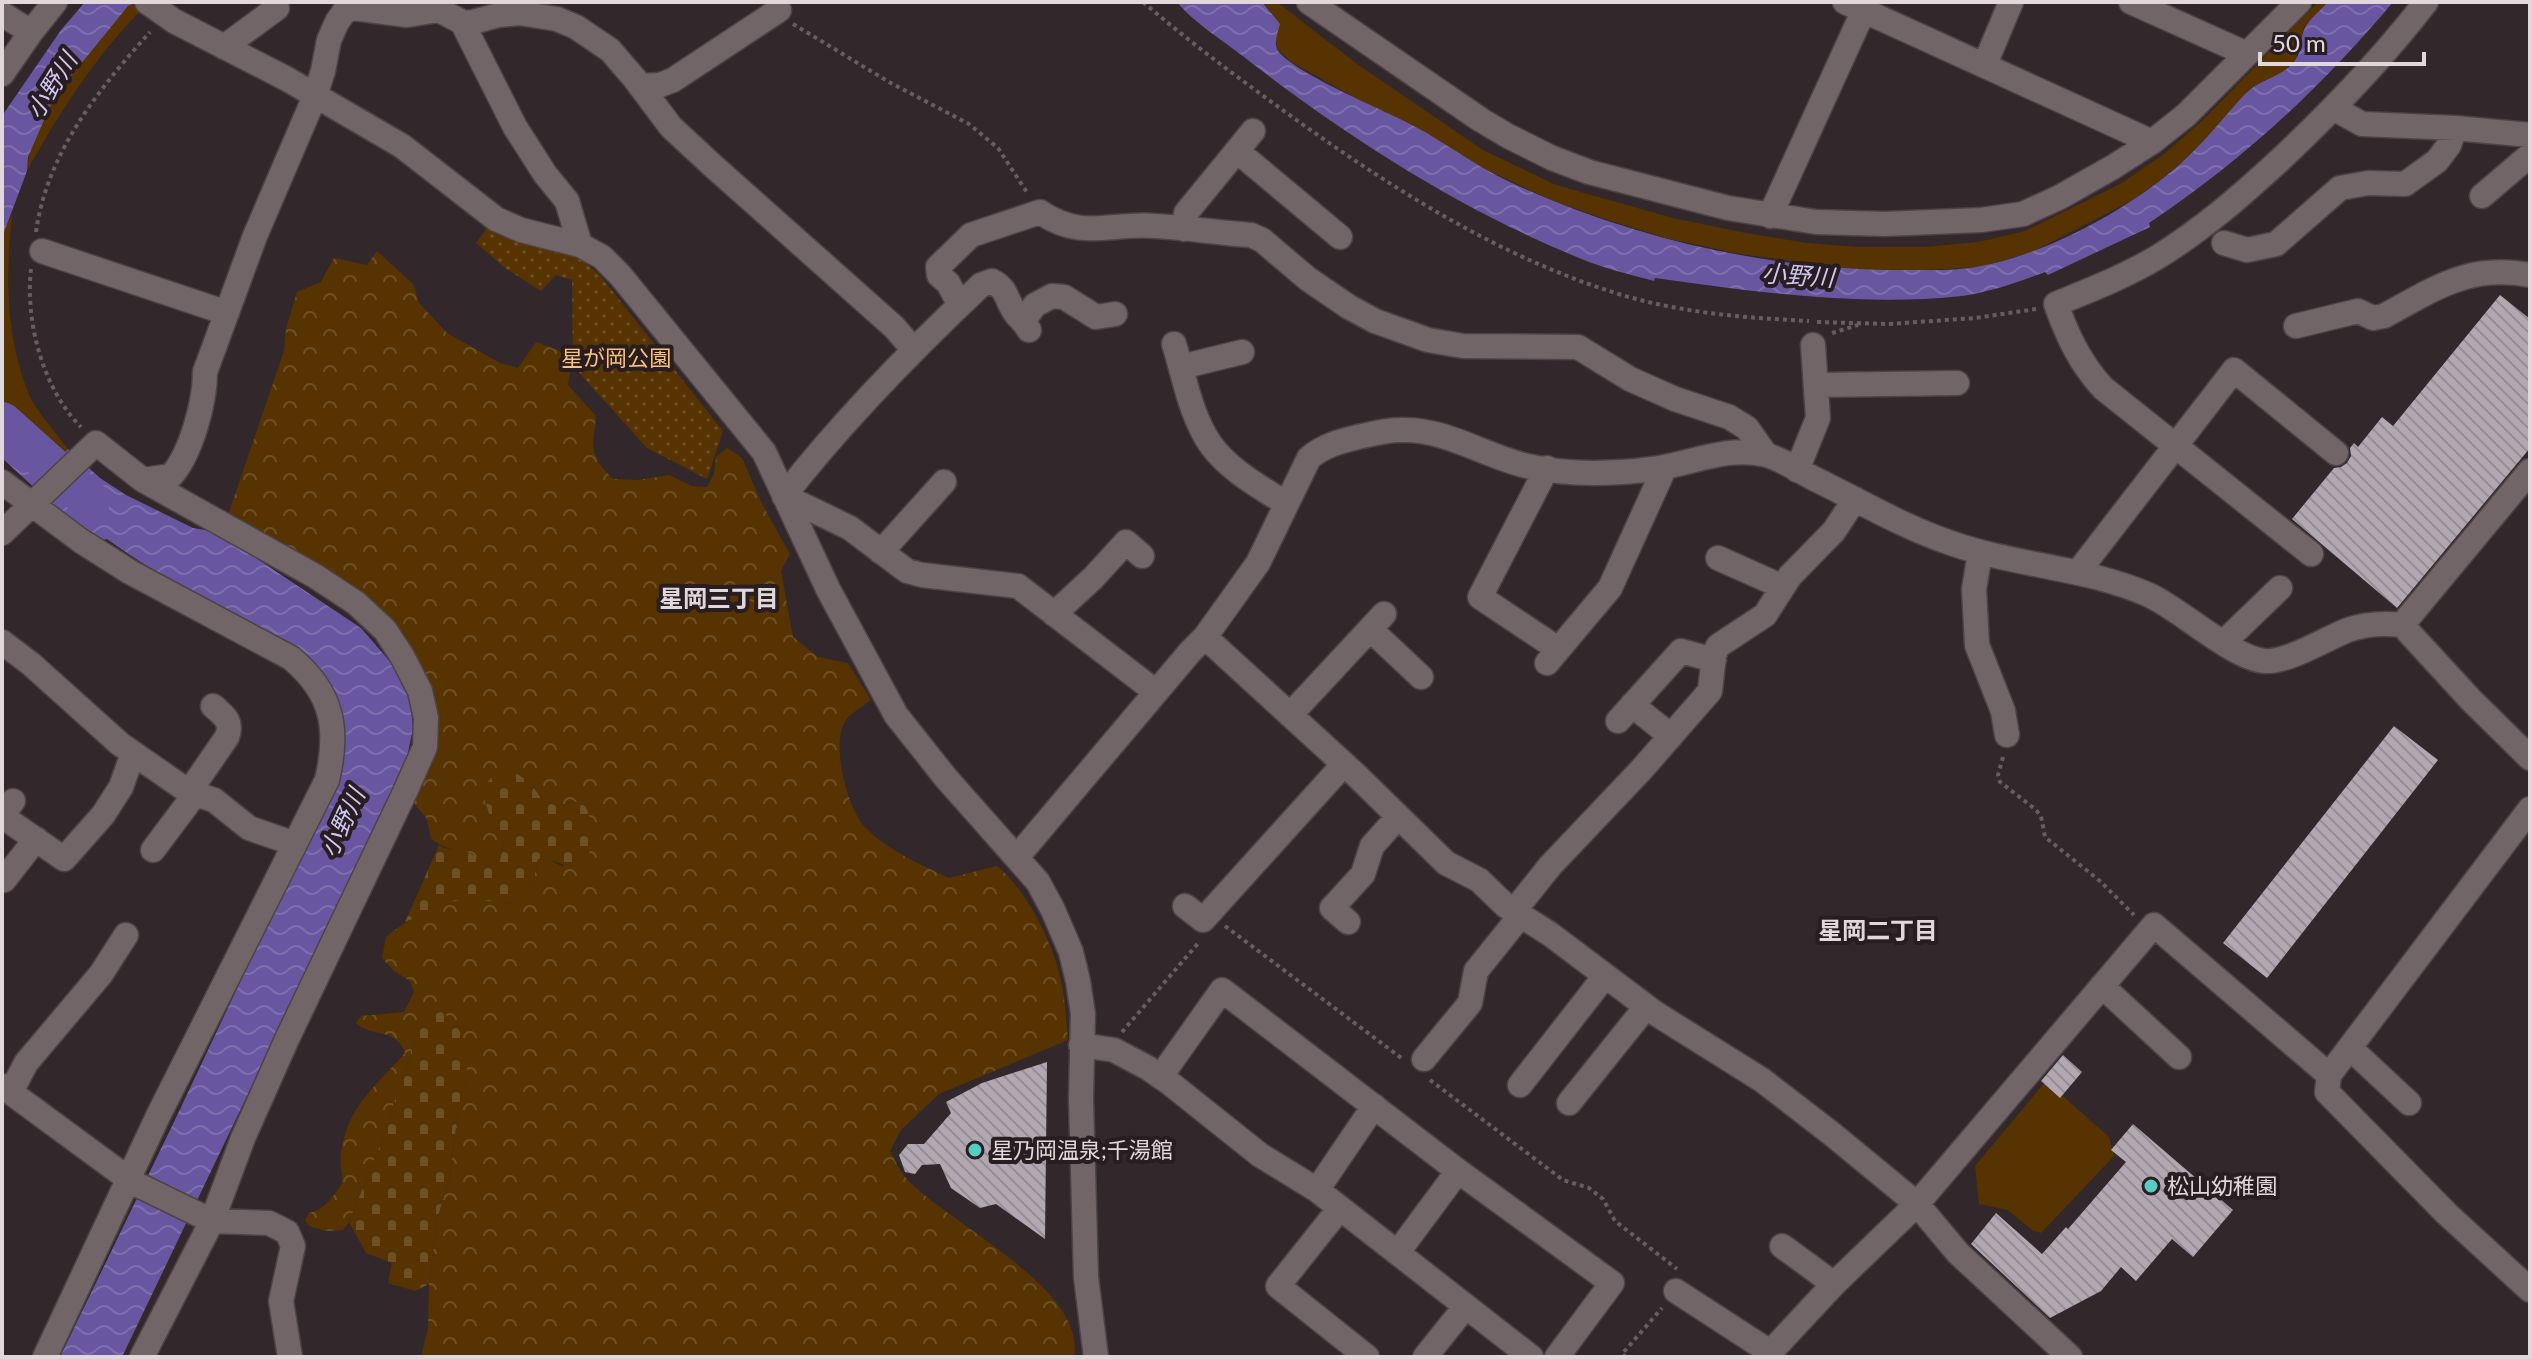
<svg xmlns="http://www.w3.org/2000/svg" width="2532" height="1359" font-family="Lato,'Noto Sans JP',sans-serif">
	<defs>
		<pattern id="forest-crowns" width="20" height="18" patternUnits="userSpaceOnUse" patternTransform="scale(2)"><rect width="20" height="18" fill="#563301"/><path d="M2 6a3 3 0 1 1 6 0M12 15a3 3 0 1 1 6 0" fill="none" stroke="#6e5025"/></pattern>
		<pattern id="cemetery-stones" width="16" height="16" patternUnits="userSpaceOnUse" patternTransform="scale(2)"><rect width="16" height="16" fill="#563301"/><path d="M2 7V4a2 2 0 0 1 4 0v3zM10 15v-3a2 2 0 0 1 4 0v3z" fill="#6e5025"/></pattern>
		<pattern id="park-dots" width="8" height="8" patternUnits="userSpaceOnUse" patternTransform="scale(2)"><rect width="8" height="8" fill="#563301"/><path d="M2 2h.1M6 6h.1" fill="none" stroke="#6e5025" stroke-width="1.8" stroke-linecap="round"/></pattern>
		<pattern id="water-waves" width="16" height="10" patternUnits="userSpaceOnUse" patternTransform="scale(2)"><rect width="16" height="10" fill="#6857a0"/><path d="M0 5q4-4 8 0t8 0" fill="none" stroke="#7d6ead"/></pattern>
		<pattern id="building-back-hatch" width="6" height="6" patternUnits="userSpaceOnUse" patternTransform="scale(2)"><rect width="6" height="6" fill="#b2a8b2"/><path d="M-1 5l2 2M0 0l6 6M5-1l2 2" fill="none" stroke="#968e96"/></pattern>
	</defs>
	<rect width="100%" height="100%" fill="#32272a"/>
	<path fill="#563301" d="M 138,2 L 150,2 C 101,47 59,113 27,171 C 32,106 89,54 128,6 Z
		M 1262,2 L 1277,2 L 1357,64 L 1483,150 L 1556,185 L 1673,218 L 1746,233 L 1807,243 L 1858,247 L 1925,247 L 1978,242 L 2025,231 L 2120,184 L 2164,154 L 2204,119 L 2318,2 L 2328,2 L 2304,27 L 2296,59 L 2283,72 L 2248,91 L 2217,129 L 2177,167 L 2135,199 L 2032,252 L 1980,267 L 1926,270 L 1856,270 L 1740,254 L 1665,238 L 1602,218 L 1551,200 L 1474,164 L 1291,62 L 1278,50 L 1270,10 Z
		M 12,214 C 6,275 5,334 28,392 C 36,412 55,431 68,449 L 50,467 L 2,422 L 2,229 L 3,233 Z
		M 2046,1081 L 2109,1137 L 2114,1156 L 2041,1233 L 2033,1231 L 2008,1210 L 1979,1204 L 1975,1166 Z"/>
	<path fill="url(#forest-crowns)" d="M 377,251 L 413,284 L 419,303 L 447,333 L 500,363 L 518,368 L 536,342 L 560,351 L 570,371 L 568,385 L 596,416 C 593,449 588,454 613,479 L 638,480 L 669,475 L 692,486 L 707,487 L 714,474 L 716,457 L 727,448 L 742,458 L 762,504 L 790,554 L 781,571 L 793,637 L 818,657 L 848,663 L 871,700 C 864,706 852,712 846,720 C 830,741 847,807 864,826 C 887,850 919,864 949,878 L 997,866 C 1024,887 1050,938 1059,972 C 1065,994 1066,1017 1068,1040 L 939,1094 L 901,1130 L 890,1151 C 895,1160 899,1170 906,1178 C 948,1224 1087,1288 1074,1357 L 421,1357 L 428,1328 L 429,1284 L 437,1220 L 450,1175 L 459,1104 L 467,1074 L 419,1028 L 380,1146 L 349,1222 L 343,1230 L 325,1231 L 309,1226 L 305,1220 L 309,1213 C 325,1210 333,1196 342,1184 C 343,1173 339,1163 341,1152 C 348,1106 376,1086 405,1053 C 397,1027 371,1038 356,1023 L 361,1016 L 404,1012 L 414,992 L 410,981 L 394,971 L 382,958 L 386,937 C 405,921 440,900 466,898 C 480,898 496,902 510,904 L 533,882 L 538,859 L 547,858 L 563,867 L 585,806 L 573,801 L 560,807 L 543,801 L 530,782 L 491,819 L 504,844 L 500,860 L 487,866 C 465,847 453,855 431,839 L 427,819 L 412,801 L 431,756 L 438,725 L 429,681 L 400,632 L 363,593 L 226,521 L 284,351 L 286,329 L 297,292 L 321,282 L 334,258 L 367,265 Z"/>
	<path fill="url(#cemetery-stones)" d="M 509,769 L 530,782 L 543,801 L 560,807 L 573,801 L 585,806 C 597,827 595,852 578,869 C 564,867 552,857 538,859 L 533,882 L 510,904 L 466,898 L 449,903 L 405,922 L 439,845 C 448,851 454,848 464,851 C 473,853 480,860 487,866 L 500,860 L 504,844 L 491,819 L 482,792 L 490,779 Z
		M 441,1012 L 450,1018 L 459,1030 L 467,1049 L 467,1074 L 459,1104 L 450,1175 L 437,1220 L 429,1284 L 415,1291 L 388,1283 L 392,1263 L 366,1253 L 349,1222 L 380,1146 L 419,1028 L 429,1015 Z"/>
	<path fill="url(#park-dots)" d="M 488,226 L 513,240 L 569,250 L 599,274 L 723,431 L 707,479 L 647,448 L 573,366 L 572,280 L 556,275 L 541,291 L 505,268 L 476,243 Z"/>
	<path fill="url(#water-waves)" d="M 85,2 L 138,2 L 128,6 L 54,97 L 28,157 L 27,171 L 3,235 L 2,116 L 61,30 Z
		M 1177,2 L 1262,2 L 1280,24 C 1278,32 1274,41 1277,49 C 1287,69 1376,107 1400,119 C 1439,137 1472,165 1512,183 C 1634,239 1773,271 1907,270 C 1931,270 1958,271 1981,266 C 2048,253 2126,211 2178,166 C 2203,144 2223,118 2245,94 C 2259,79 2284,77 2296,59 C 2302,50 2300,39 2304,30 C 2308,20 2321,10 2328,2 L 2393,2 C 2322,87 2241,162 2149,223 L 2150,227 L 2048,275 L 2045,272 C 2018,282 1991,292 1962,296 C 1860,307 1756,292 1655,278 L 1654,281 C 1633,275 1610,270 1589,262 C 1468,214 1356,143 1253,64 C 1230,45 1196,25 1177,2 Z
		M 2,422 L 50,467 L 68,449 L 100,478 L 126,495 L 193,528 L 217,532 L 361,628 L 392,664 L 410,696 L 413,729 L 407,757 L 395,787 L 122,1357 L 60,1357 L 173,1124 L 340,771 C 350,732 342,686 309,658 C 283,636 238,618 207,601 C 172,582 139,562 107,539 L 102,540 L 52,504 L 2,458 Z"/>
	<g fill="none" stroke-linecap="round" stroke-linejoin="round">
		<path stroke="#6857a0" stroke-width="40" d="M 2,422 L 90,501"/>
	</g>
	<path fill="url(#building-back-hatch)" d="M 2500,295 L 2530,319 L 2530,448 L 2397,608 L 2292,519 L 2334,468 L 2341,467 L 2347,463 L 2351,456 L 2350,448 L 2354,443 L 2358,447 L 2382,417 L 2393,426 Z
		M 2394,726 L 2438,760 L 2267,978 L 2223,943 Z
		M 2063,1055 L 2082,1072 L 2060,1098 L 2041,1081 Z
		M 1047,1062 L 1045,1239 L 996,1204 L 980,1208 L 951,1188 L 940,1164 L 922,1165 L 915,1174 L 905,1172 L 899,1155 L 908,1144 L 924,1144 L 951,1113 L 946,1102 L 982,1083 Z
		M 2133,1124 L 2233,1210 L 2193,1257 L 2172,1239 L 2136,1281 L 2121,1267 L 2101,1291 L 2050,1318 L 1971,1244 L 1996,1213 L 2042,1254 L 2066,1227 L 2068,1229 L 2126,1162 L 2111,1150 Z"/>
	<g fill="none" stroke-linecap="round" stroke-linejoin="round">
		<g stroke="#4d4346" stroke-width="27">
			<path id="street" d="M 147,2 L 174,21 L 287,79 L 402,146 L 496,219 L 521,230 L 580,245 L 602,257 L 620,275 L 764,452 L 828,589 L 896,715 L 946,778 L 1038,882 L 1053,910 L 1071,952 L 1078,981 L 1083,1014 L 1081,1099 L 1086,1277 L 1096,1357
				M 1309,2 L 1481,120 L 1508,136 L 1552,158 L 1589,172 L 1728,208 L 1816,222 L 1885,224 L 1981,220 L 2023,214 L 2060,197 L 2113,167 L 2152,142 L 2186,115 L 2299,2
				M 1845,2 L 2152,142
				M 2131,2 L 2247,54
				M 2,14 L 31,32
				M 462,22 L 515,127 L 545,174 L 567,201 L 580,245
				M 224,47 L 277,8
				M 1985,64 L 2011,2
				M 2,74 L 31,32 L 55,2
				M 640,86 L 660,85 L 673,80 L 779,10
				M 2335,109 L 2362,124 L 2455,128 L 2530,135
				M 1237,151 L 1340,237
				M 2482,196 L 2530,155
				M 1770,216 L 1863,12
				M 1184,229 L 1186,213 L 1253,131
				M 2224,243 L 2247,250 L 2276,244 L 2340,188 L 2368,183 L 2405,184 L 2437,161 L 2449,145 L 2455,128
				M 42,251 L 227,313
				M 960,305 L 948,283 L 939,275 L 938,267 L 971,235 L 1040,212 C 1083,241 1110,222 1156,226 C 1188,228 1219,233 1251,235 L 1262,240 L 1308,279 L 1349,307 L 1375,321 L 1428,340 L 1463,346 L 1578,347 L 1630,379 L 1675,399 L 1729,417 L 1747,428 L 1766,455
				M 1024,320 L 1035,305 L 1052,296 L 1064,297 L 1096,317 L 1115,314
				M 2296,326 L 2358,311 L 2373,318 L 2384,316 C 2436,288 2468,264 2530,275
				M 1029,330 C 1025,323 1021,320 1016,314 C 1006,301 1008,289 992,281 L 981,285 C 911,351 843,420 784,496 L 850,528 L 907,571 L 922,575 L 1018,586 L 1156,692
				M 1174,344 C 1184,376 1191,417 1211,445 C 1229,470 1260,487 1285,503
				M 1181,367 L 1242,352
				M 1816,385 L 1957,383
				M 1547,468 L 1480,597 L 1558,649
				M 1797,470 L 1818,418 L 1813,345
				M 2,482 L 81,541 L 130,572 L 291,658 C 333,693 339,729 327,780 L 158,1116 L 45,1357
				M 2,533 L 96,443 L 143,480 L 171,476 C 191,454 205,402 205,372 L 255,236 L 315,96 L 323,71 L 329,40 L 337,22 L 344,12 L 353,8 L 407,15 L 439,10 L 462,22 L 469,23 L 499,15 L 519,13 L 557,19 L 576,27 L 610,50 L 635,79 L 671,127 L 712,165 L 894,327 L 913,349
				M 881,552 L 944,482
				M 1980,553 L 1974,589 L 1977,645 L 2003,711 L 2007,735
				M 2311,554 L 2103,388 C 2080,363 2067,335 2056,304 C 2090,290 2124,277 2156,258 C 2202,230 2242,195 2281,159 C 2333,110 2382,59 2426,2
				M 1718,558 L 1783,587
				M 2078,572 L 2234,370 L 2336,453
				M 1054,614 L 1093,578 L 1126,542 L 1142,556
				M 2402,625 L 2530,471
				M 1370,629 L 1421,677
				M 1205,637 L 1258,563 L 1309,458 C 1323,446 1340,441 1358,437 C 1372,434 1386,430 1400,430 C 1445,428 1484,456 1527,466 C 1566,475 1613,474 1653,469 C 1691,464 1727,445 1766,455 C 1782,459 1799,471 1815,479 C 1860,501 1903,527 1951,543 C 2016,566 2085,567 2149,595 C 2180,609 2233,658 2264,661 C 2287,663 2325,639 2348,630 C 2365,624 2384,623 2402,625 L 2471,700 L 2530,758
				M 2,642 L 31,664 L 120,744 L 189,792 L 214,800 L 249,828 L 295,844
				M 2224,642 L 2280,588
				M 1547,663 L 1610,588 L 1665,467
				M 1632,705 L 1671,736
				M 1290,715 L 1384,614
				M 1618,721 L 1681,651 L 1714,660
				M 189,792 L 227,737 C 233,721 224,716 213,706
				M 13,801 L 2,816 L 64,859 L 103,815 L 121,787 L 133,753
				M 153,850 L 195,794
				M 1017,857 L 1190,652 L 1205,637 L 1356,775 L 1446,863 L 1479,880 L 1506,906 L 1550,934 L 1655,1013 L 1762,1080 L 1832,1134 L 1917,1204 L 1958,1253 L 2070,1357
				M 4,880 L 36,839
				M 1185,906 L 1203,920 L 1344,764
				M 1514,911 L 1550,866 L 1642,769 L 1710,691 L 1714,655 L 1718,646 L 1765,615 L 1790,576 L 1834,531 L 1855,499
				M 1348,922 L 1332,908 L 1363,874 L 1372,846 L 1398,817
				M 2102,986 L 2179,1057
				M 1081,1045 L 1114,1050 L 1148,1068 L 1171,1084 L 1260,1155 L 1317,1190 L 1340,1208 L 1531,1357
				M 2350,1048 L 2409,1103
				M 1424,1059 L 1470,1003 L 1476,971 L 1521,915
				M 2329,1075 L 2327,1092 L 2447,1214 L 2530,1290
				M 1161,1076 L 1222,990 L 1458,1171 L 1612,1283 L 1557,1357
				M 1520,1085 L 1605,976
				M 2,1086 L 134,1183 L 212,1221 L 269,1223 L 287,1232 L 293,1246 L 281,1301 L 290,1357
				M 11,1092 L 26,1063 L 101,974 L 126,935
				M 1569,1103 L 1646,1007
				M 1317,1190 L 1374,1106
				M 1340,1208 L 1278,1286 L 1367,1357
				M 1782,1246 L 1834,1284
				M 1398,1252 L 1458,1171
				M 1676,1291 L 1770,1352
				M 142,1357 L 212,1221 L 243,1138 L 287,1039 L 404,794 L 425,747 L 426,718 L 420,691 L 402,656 L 385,630 L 356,603 L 315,576 L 143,480
				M 1425,1357 L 1466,1306
				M 1766,1357 L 1834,1284 L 1917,1204 L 2154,925 L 2329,1075 L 2530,809"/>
		</g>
		<path stroke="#685e61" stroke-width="4" stroke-dasharray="4 4" stroke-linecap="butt" d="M 1143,2 C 1194,46 1248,85 1302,124 C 1401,194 1506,260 1622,295 C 1683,313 1746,318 1809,321
			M 793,24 L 889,82 L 969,124 L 998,148 L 1028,194
			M 36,232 C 47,153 98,90 150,32
			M 31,269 C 25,322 43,389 81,427
			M 1817,322 L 1889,324 L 1975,318 L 2036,309
			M 1832,333 L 1858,325
			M 2003,757 L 1998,775 L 2000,782 L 2035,809 L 2041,816 L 2045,837 L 2100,881 L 2134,915
			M 1225,926 L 1404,1060
			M 1122,1032 L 1200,941
			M 1430,1080 L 1563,1180 L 1589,1188 L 1603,1199 L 1615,1221 L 1677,1269
			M 1626,1357 L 1622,1354 L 1662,1308"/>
		<use href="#street" stroke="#726568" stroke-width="24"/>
	</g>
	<g fill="#54cdc7" stroke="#281d20" stroke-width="3">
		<circle cx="975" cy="1150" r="8"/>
		<circle cx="2151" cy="1186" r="8"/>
	</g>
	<g text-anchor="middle" stroke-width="8" stroke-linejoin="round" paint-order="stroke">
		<g font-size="22" fill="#febf76" stroke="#281d20">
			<text x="616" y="366">星が岡公園</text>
		</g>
		<g font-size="22" fill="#e0d8da" stroke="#281d20" text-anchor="start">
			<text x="991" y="1158">星乃岡温泉;千湯館</text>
			<text x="2167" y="1194">松山幼稚園</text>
		</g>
		<g font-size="24" font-style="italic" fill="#cfc8f2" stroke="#281d20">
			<text transform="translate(52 86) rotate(-58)" y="8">小野川</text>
			<text transform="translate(1798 276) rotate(4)" y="8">小野川</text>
			<text transform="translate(343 823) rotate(-65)" y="8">小野川</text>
		</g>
		<g font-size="24" font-weight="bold" fill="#e0d8da" stroke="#281d20">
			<text x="719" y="607">星岡三丁目</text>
			<text x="1878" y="939">星岡二丁目</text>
		</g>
	</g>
	<rect width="2532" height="1359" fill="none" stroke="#e0d8da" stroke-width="8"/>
	<path d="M2260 52v12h164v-12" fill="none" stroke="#e0d8da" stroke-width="4"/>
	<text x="2272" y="52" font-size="24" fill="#e0d8da" stroke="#281d20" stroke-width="6" paint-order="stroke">50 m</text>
</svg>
